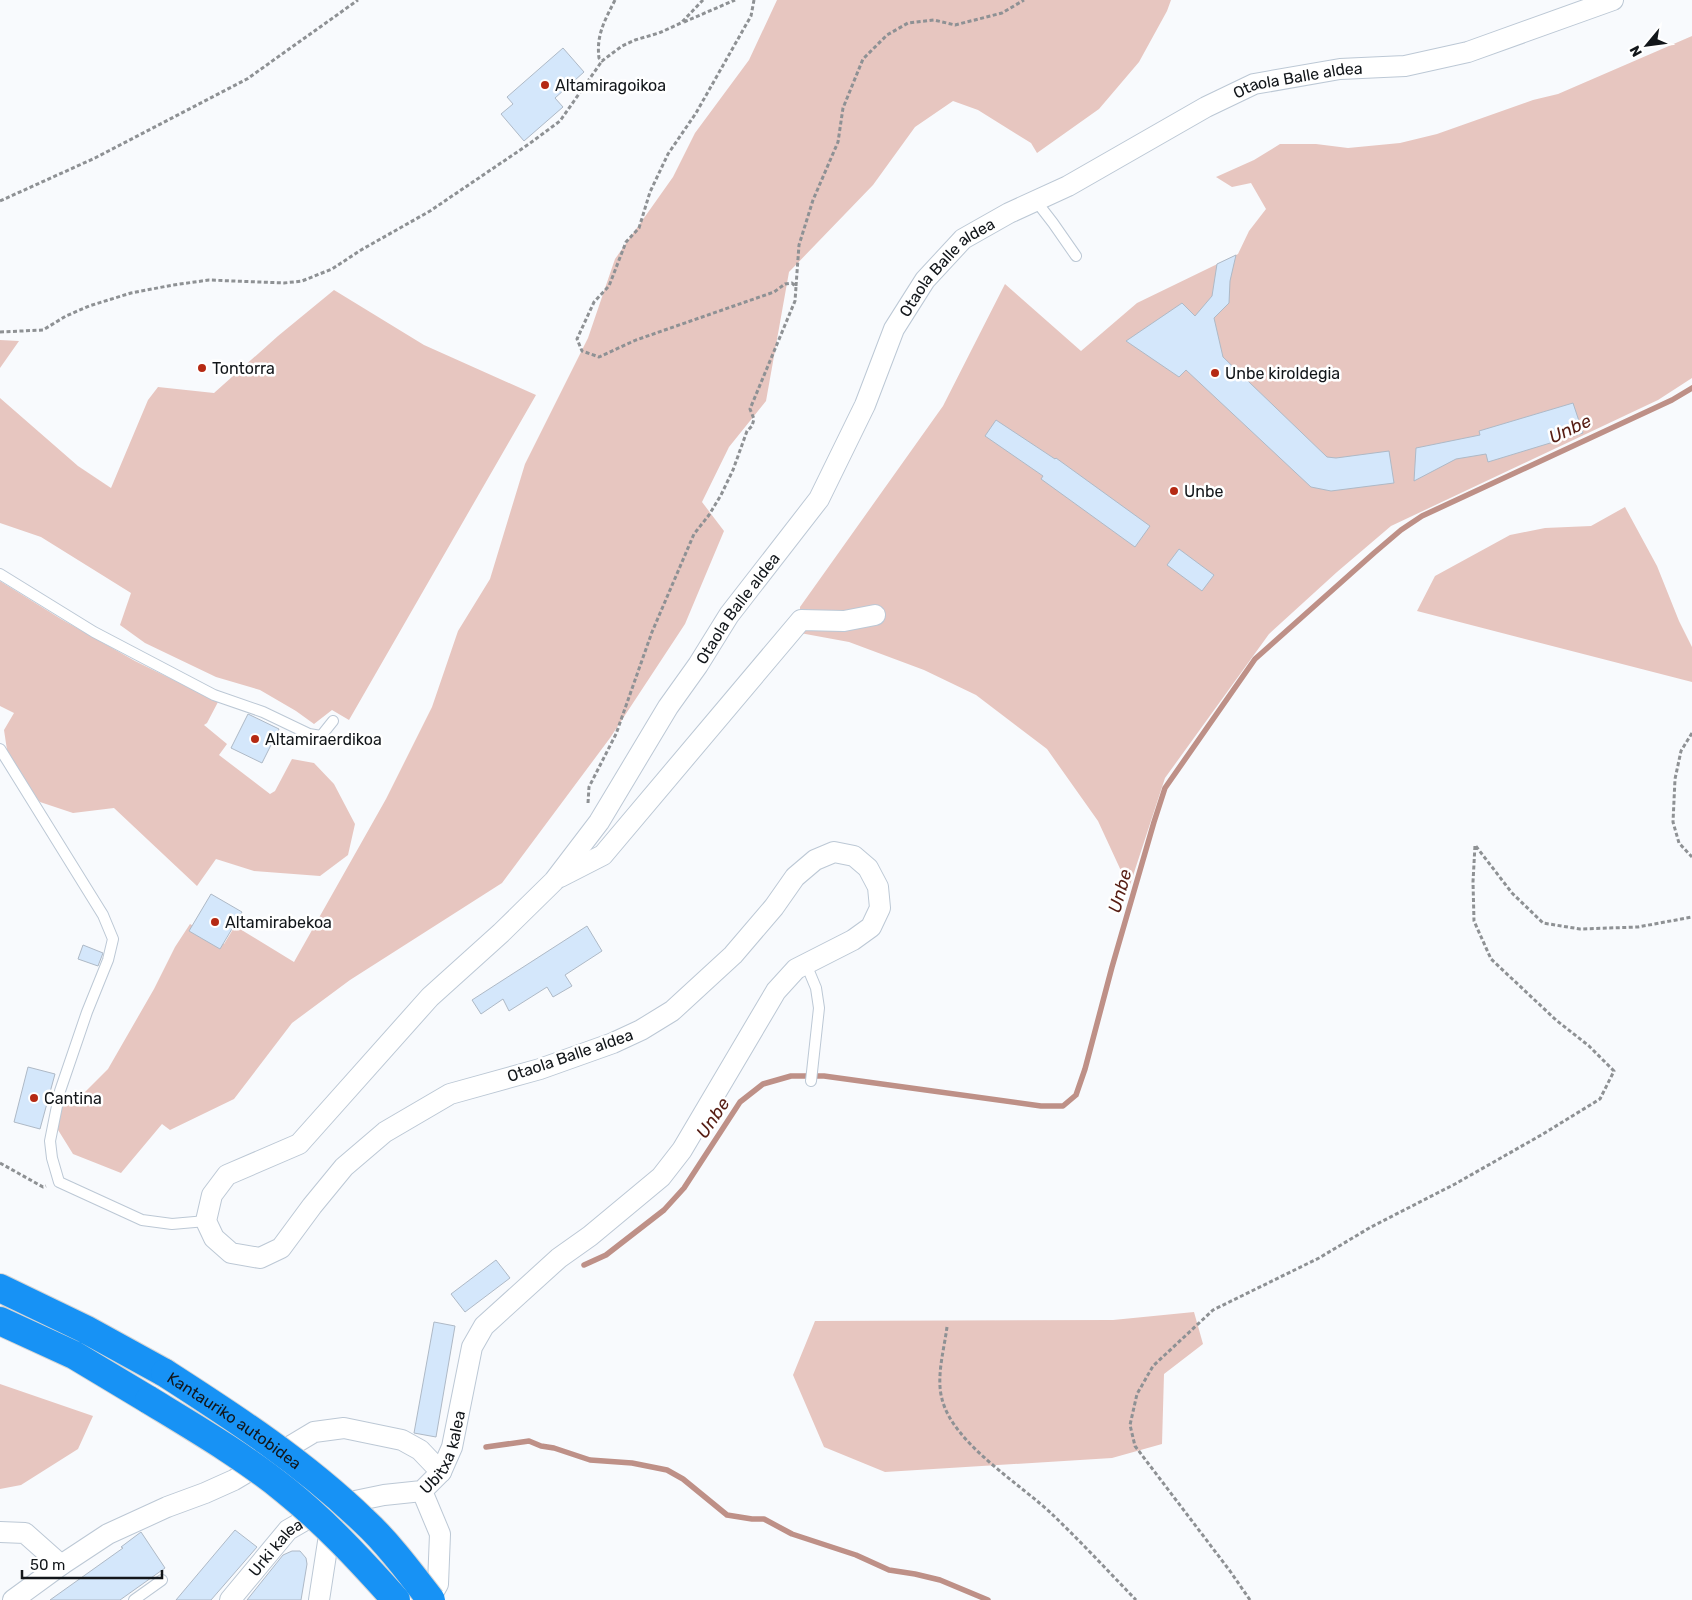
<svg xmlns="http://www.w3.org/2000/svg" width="1692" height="1600" font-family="Rubik,sans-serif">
	<rect width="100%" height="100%" fill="#f8fafd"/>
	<path fill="#e7c6c0" d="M 777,0 L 1171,0 L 1167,11 L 1139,62 L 1099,109 L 1037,153 L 1031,143 L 978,110 L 953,101 L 915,127 L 873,185 L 789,272 L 766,401 L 729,447 L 702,502 L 724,531 L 685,624 L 610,738 L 502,883 L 350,980 L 292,1023 L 234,1099 L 170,1130 L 162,1124 L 121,1173 L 73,1154 L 50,1117 L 57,1101 L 71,1099 L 84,1093 L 108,1069 L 154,989 L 175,947 L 190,924 L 224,944 L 235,926 L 294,962 L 386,799 L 432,707 L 458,631 L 490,579 L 525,464 L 588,338 L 615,259 L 673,177 L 695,133 L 749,60 Z
		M 1692,36 L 1692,378 L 1658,400 L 1391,526 L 1337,572 L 1269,634 L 1165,778 L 1129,888 L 1098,821 L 1047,749 L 976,695 L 924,670 L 849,642 L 800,633 L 800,607 L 943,406 L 1005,284 L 1081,351 L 1137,303 L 1238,254 L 1249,231 L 1266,209 L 1251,183 L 1232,187 L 1216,177 L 1254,160 L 1280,144 L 1316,144 L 1348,148 L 1400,143 L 1437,134 L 1533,100 L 1558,94 Z
		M 334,290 L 424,345 L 536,395 L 349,720 L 332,710 L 314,724 L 296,711 L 260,690 L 216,677 L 145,643 L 120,625 L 131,593 L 41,537 L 0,523 L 0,398 L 78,466 L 111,488 L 148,400 L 158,387 L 214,393 L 278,336 Z
		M 0,340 L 19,341 L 0,368 Z
		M 1625,507 L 1657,566 L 1679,621 L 1692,647 L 1692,682 L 1417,611 L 1435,576 L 1510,535 L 1545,528 L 1591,526 Z
		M 0,581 L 61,619 L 135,661 L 218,702 L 207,723 L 204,725 L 227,744 L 219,755 L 270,794 L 275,791 L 292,759 L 314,763 L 334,784 L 355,824 L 348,855 L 320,876 L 254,871 L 216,859 L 197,886 L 114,808 L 73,813 L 40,802 L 28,787 L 7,750 L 4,730 L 14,713 L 0,706 Z
		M 1194,1312 L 1203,1344 L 1164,1374 L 1162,1444 L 1112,1458 L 885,1472 L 824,1447 L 793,1375 L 815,1321 L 1113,1320 Z
		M 0,1384 L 93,1416 L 78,1449 L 21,1485 L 0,1489 Z"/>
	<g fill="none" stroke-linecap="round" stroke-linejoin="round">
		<path stroke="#be9087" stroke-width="5.5" d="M 584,1265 L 606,1255 L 664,1210 L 684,1188 L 740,1102 L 763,1084 L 791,1076 L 824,1076 L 1041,1106 L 1063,1106 L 1076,1095 L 1085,1069 L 1112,967 L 1154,822 L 1165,788 L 1255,659 L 1374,553 L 1401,530 L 1422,516 L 1672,400 L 1692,388
			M 486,1447 L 529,1441 L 541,1446 L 554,1448 L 590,1460 L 632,1463 L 667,1470 L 683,1479 L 727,1515 L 752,1519 L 764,1519 L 792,1534 L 856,1555 L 889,1570 L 915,1574 L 940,1580 L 988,1600"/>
	</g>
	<path fill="#d4e7fb" stroke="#aeb9c6" d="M 563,48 L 584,72 L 555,98 L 563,107 L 524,141 L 501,114 L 513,104 L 507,97 Z
		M 1236,255 L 1230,281 L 1229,303 L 1214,318 L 1223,357 L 1327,457 L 1336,458 L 1389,451 L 1394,483 L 1331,491 L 1311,487 L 1186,370 L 1179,377 L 1126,341 L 1182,303 L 1195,316 L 1212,296 L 1217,264 Z
		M 1573,403 L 1583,433 L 1488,462 L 1486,454 L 1456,459 L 1414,481 L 1416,448 L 1480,435 L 1479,431 Z
		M 996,420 L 1055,459 L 1056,458 L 1150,526 L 1135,547 L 1041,479 L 1043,476 L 985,436 Z
		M 1179,549 L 1214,575 L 1202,591 L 1167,565 Z
		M 248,714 L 279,729 L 262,763 L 231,748 Z
		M 211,894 L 242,912 L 220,949 L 189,931 Z
		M 587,926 L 602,951 L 565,975 L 572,986 L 553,997 L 547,987 L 509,1011 L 503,999 L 481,1014 L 472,1000 Z
		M 83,945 L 103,953 L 98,966 L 78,959 Z
		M 28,1067 L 55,1074 L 40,1129 L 14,1122 Z
		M 496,1260 L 510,1278 L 465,1312 L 451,1294 Z
		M 434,1322 L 455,1326 L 436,1437 L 414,1433 Z
		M 235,1530 L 257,1547 L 211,1600 L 176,1600 Z
		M 141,1532 L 165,1568 L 120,1600 L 50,1600 L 123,1548 L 121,1547 Z
		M 292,1551 L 300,1551 L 306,1558 L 307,1564 L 301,1600 L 247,1600 L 283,1555 Z"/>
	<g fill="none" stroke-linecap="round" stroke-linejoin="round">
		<g stroke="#bcc8d5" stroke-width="12">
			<path id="lane" d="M 1036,201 L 1053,223 L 1076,256
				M 0,574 L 94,632 L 214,695 L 263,712 L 309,734 L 321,736 L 333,721
				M 0,749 L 103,915 L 113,939 L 108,960 L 87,1012 L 60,1091 L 50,1141 L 52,1158 L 59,1182 L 142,1220 L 172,1224 L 206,1221
				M 806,964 L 816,988 L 819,1008 L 811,1081
				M 134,1600 L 162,1580"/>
		</g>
		<g stroke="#bcc8d5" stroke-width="22">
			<g id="street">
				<path d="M 560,877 L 603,855 L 801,620 L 844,621 L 875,615"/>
				<path d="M 422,1491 L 440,1534 L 438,1584 L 429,1600"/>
				<path d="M 0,1532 L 25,1533 L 61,1565"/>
				<path d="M 13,1600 L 61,1565 L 108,1534 L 167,1507 L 205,1493 L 234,1480 L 314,1432 L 344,1428 L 402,1440 L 420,1450 L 441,1472"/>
				<path id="s1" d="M 230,1600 L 288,1530 L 314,1515 L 326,1516"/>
				<path id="s2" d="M 319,1600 L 332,1516 L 355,1501 L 384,1495 L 422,1491 L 441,1472 L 452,1447 L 472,1347 L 484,1326 L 559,1258 L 590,1236 L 661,1177 L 682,1150 L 776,991 L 796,969 L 853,940 L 871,927 L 880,908 L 878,887 L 868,868 L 854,856 L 834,852 L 815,860 L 795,877 L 774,907 L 733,955 L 672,1011 L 641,1030 L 613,1043 L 540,1069 L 450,1094 L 385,1132 L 344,1167 L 312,1206 L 281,1248 L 260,1258 L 231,1253 L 214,1238 L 206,1221 L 212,1195 L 227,1175 L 299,1144 L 430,997 L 501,933 L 554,881 L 599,822 L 668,707 L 698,665 L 729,615 L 819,499 L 865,405 L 894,329 L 925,280 L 963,239 L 1009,213 L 1068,186 L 1206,107 L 1254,84 L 1340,69 L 1405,66 L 1468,52 L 1613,0"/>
			</g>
		</g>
		<g stroke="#d4d5d6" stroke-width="30">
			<path id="highway" d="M 0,1288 L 85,1329 L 165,1373
				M 0,1321 L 74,1355 L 149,1400"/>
		</g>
		<path stroke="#8e9194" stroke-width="3" stroke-dasharray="4 2.5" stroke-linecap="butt" d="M 615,0 C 605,20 596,35 599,58 L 602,61 L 622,46 L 635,40 L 659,33 L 681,23 L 703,0
			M 684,22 L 735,0
			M 0,201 L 95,158 L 247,79 L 358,0
			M 796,286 L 799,245 L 813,200 L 838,142 L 843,108 L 863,59 L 887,35 L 908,23 L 934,20 L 955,25 L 1002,13 L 1024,0
			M 0,332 L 43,330 L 66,316 L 89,306 L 131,293 L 173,285 L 209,280 L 284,283 L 302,281 L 332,269 L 361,250 L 430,211 L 529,144 L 560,121 L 602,61
			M 1692,733 L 1681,751 L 1675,779 L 1673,822 L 1679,843 L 1692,857
			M 588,803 L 589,787 L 616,734 L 652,632 L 694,534 L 709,515 L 721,495 L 733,470 L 747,431 L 752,426 L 754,419 L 750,409 L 795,301 L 796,287 L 792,283 L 785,284 L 774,292 L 636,340 L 599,357 L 582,351 L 577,339 L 594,302 L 609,286 L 626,242 L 639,228 L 650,192 L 668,154 L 696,113 L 751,16 L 754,0
			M 0,1163 L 43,1187 L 46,1186
			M 947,1327 C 944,1350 936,1377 942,1399 C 953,1444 1021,1484 1054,1516 C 1082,1543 1109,1572 1136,1600
			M 1250,1600 L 1230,1571 L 1135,1446 L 1130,1425 L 1137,1394 L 1153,1366 L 1213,1310 L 1319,1258 L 1371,1227 L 1455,1184 L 1543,1134 L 1600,1099 L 1614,1071 L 1589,1046 L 1556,1020 L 1491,959 L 1474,921 L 1473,882 L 1475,845 L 1512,893 L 1543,923 L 1580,929 L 1638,927 L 1692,917"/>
		<use href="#lane" stroke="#fff" stroke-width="10"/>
		<use href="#street" stroke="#fff" stroke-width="20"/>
		<use href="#highway" stroke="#1792f5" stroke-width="28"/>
		<g stroke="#d4d5d6" stroke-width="30" stroke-linecap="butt">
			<g id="highway-bridge">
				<path id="s3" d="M 165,1373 C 235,1418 304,1463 364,1521 C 388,1543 411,1574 431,1600"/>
				<path d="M 149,1400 C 195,1428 243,1456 285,1490 C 326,1523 361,1561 396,1600"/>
			</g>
		</g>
		<use href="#highway-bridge" stroke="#1792f5" stroke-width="28"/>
	</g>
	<g fill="#b52913" stroke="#fff" stroke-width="2">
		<circle cx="545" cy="85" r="5"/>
		<circle cx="202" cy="368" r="5"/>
		<circle cx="1215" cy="373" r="5"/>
		<circle cx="1174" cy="491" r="5"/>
		<circle cx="255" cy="739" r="5"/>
		<circle cx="215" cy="922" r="5"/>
		<circle cx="34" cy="1098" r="5"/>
	</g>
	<g text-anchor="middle" stroke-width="5" stroke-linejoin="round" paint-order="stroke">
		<g font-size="16" fill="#12161a" stroke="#fff">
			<text dy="6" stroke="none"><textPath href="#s2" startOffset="3459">Otaola Balle aldea</textPath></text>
			<text dy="6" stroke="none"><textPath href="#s2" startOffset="3054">Otaola Balle aldea</textPath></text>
			<text dy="6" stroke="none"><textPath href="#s2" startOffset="2649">Otaola Balle aldea</textPath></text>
			<text transform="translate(570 1055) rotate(-19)" y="6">Otaola Balle aldea</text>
			<text dy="6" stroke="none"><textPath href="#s3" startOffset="84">Kantauriko autobidea</textPath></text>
			<text dy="6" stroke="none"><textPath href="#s2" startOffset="226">Ubitxa kalea</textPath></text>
			<text dy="6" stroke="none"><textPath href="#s1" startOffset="70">Urki kalea</textPath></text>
		</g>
		<g font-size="16" fill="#12161a" stroke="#fff" text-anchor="start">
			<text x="555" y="91">Altamiragoikoa</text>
			<text x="212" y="374">Tontorra</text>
			<text x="1225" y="379">Unbe kiroldegia</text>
			<text x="1184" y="497">Unbe</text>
			<text x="265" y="745">Altamiraerdikoa</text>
			<text x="225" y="928">Altamirabekoa</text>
			<text x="44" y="1104">Cantina</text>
		</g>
		<g font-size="18" font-style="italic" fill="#561d13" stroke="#fff">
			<text transform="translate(1570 429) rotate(-25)" y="6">Unbe</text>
			<text transform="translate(1120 891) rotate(-74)" y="6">Unbe</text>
			<text transform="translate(713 1118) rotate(-56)" y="6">Unbe</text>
		</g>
	</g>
	<g transform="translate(1647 45) rotate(241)" stroke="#ffffff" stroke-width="4" paint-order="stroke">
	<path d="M0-4L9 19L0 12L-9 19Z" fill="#12161a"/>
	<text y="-8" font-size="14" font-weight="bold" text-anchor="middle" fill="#12161a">N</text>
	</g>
	<path d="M22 1570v8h140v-8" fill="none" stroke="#12161a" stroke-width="2.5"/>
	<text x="30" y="1570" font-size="15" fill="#12161a" stroke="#ffffff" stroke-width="4" paint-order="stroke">50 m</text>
</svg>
